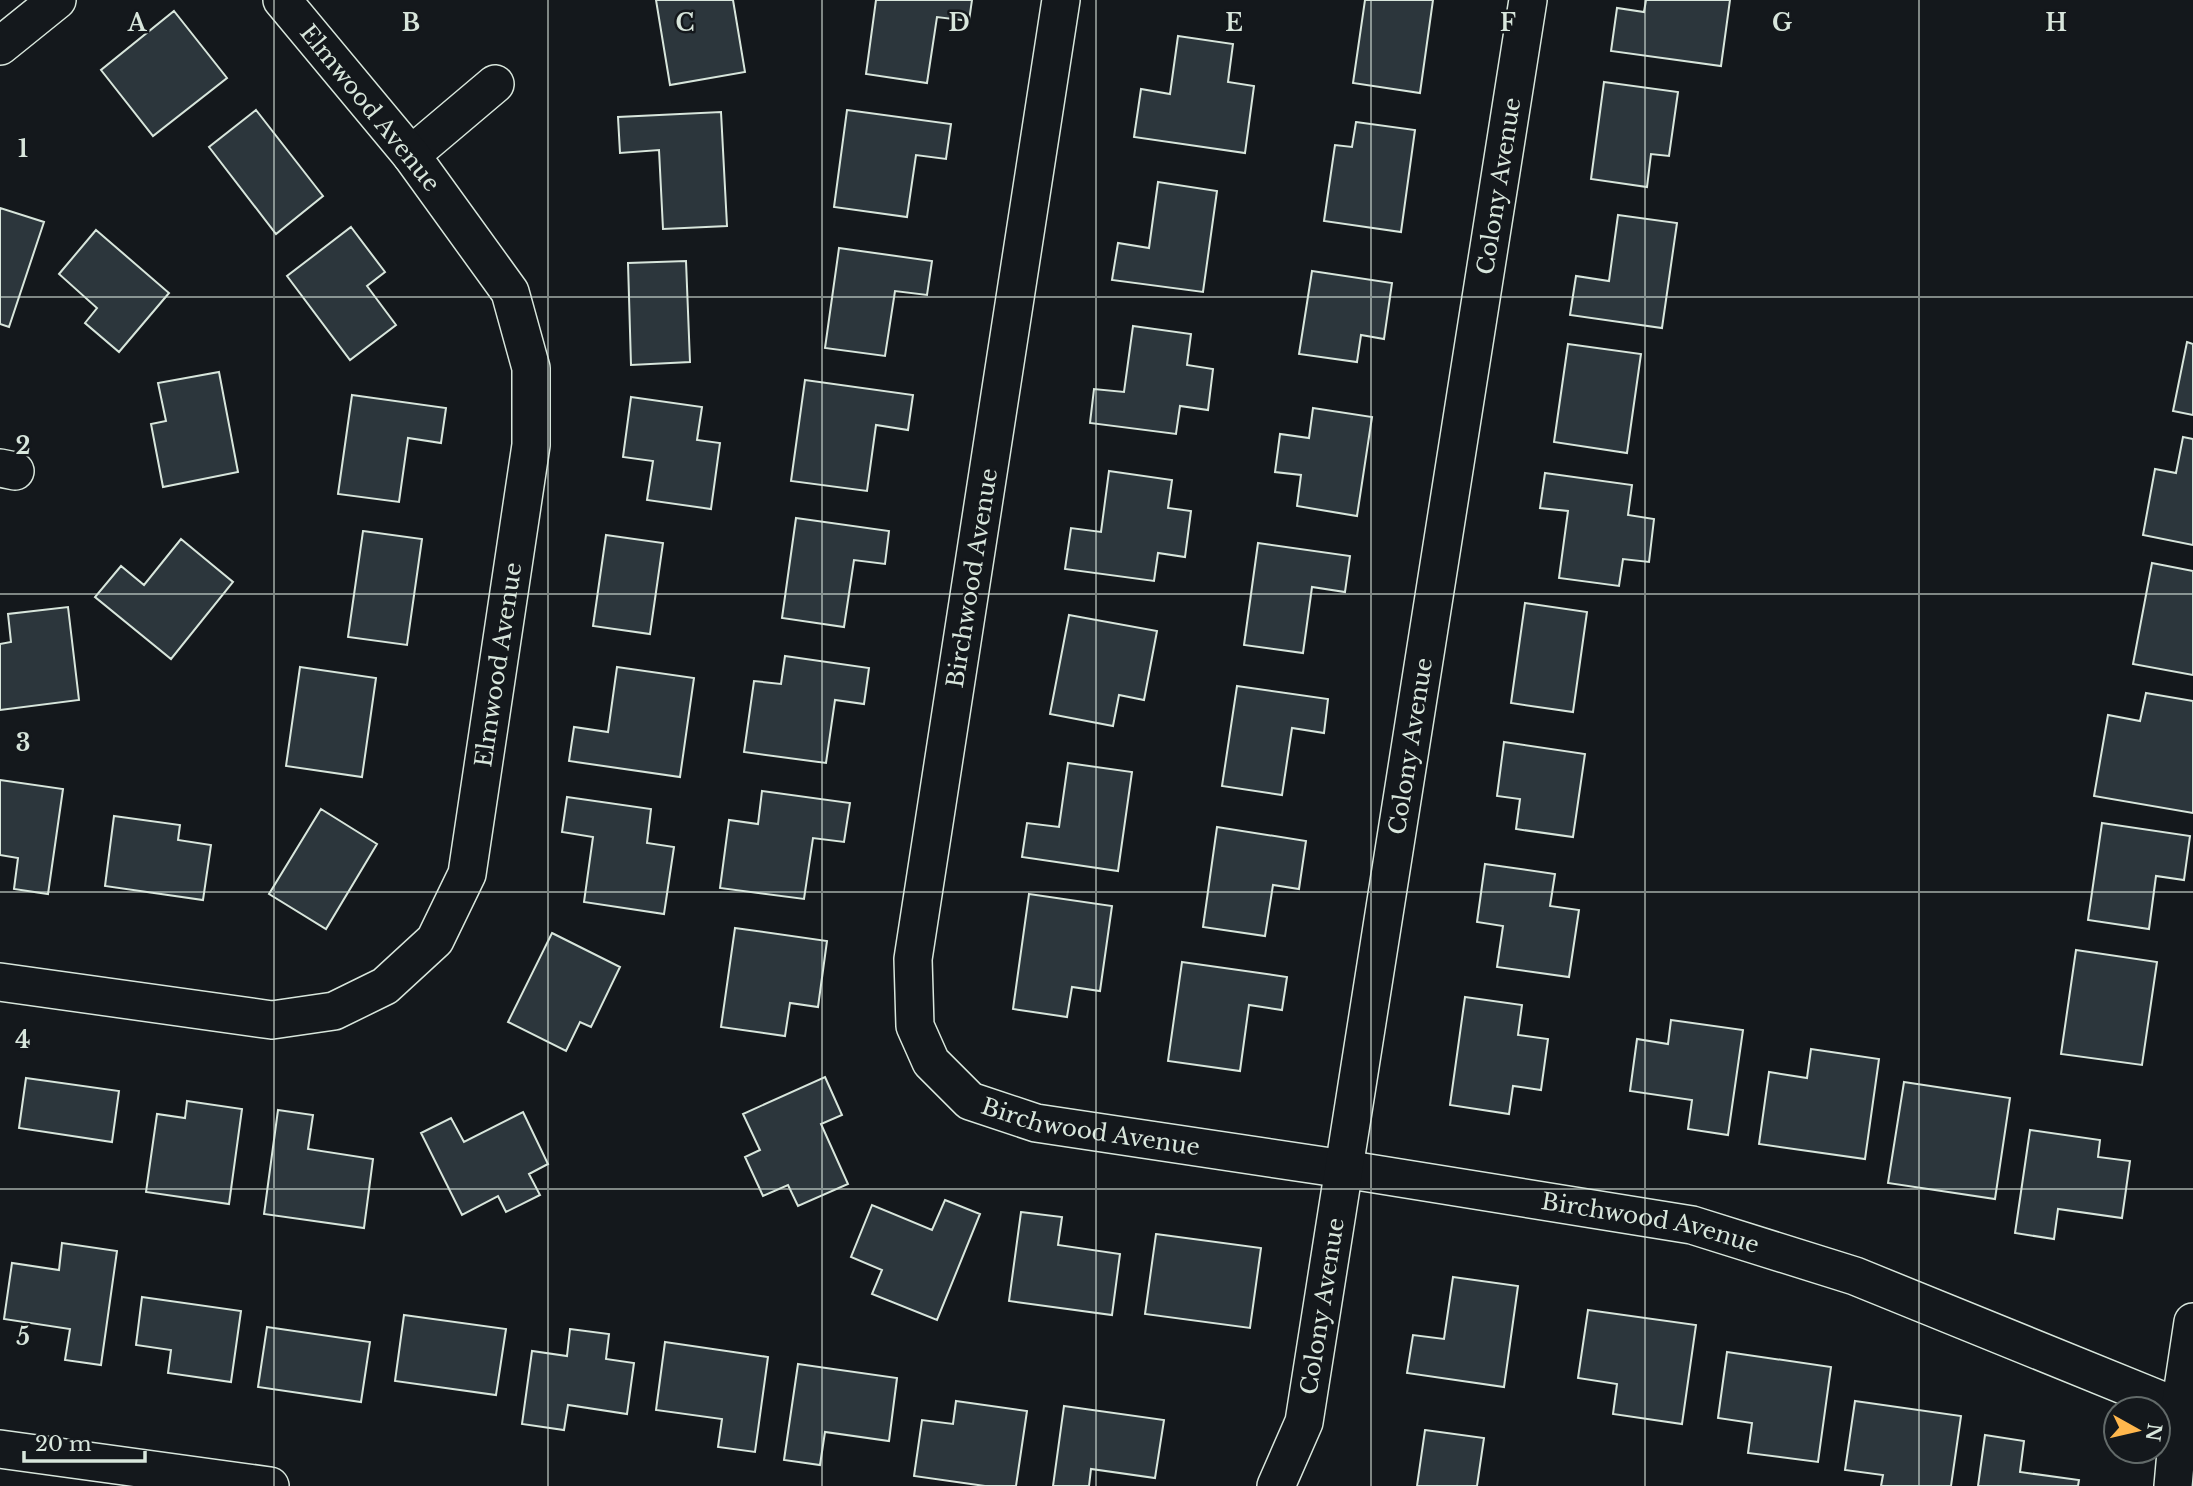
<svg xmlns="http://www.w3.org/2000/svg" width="2193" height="1486" font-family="'Libre Baskerville',serif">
	<rect width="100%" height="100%" fill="#14181c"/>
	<path fill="#2c363c" stroke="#d8e6dc" stroke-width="2" d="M 656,0 L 733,0 L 745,72 L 670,85 Z
		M 876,0 L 972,0 L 969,21 L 937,17 L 927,83 L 866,74 Z
		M 1365,0 L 1433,0 L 1420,93 L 1353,83 Z
		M 1646,0 L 1730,0 L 1721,66 L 1611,51 L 1617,8 L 1644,12 Z
		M 174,11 L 227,78 L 153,136 L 101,70 Z
		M 1178,36 L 1233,44 L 1228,82 L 1254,86 L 1245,153 L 1134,137 L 1141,89 L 1170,94 Z
		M 1604,82 L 1678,92 L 1669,156 L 1651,154 L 1647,187 L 1591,179 Z
		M 256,110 L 323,196 L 276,234 L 209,147 Z
		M 847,110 L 951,124 L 946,159 L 916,155 L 907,217 L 834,207 Z
		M 721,112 L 727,226 L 663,229 L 659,150 L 620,153 L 618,117 Z
		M 1356,122 L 1415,130 L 1401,232 L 1324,221 L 1335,145 L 1352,147 Z
		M 1158,182 L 1217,191 L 1203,292 L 1112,280 L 1118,243 L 1149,248 Z
		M 0,208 L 44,222 L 9,327 L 0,324 Z
		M 1618,215 L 1677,223 L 1662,328 L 1570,315 L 1576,276 L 1609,281 Z
		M 351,227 L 385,272 L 367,286 L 396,325 L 350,360 L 287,276 Z
		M 96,230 L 169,293 L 119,352 L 85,323 L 97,308 L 59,274 Z
		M 839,248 L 932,261 L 927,295 L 895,291 L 885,356 L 825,348 Z
		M 686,261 L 690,362 L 631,365 L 628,263 Z
		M 1312,271 L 1392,283 L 1384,339 L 1361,335 L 1357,362 L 1299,354 Z
		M 1133,326 L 1191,334 L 1187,365 L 1213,369 L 1208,410 L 1180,406 L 1176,434 L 1090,423 L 1094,389 L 1124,392 Z
		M 2187,342 L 2193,344 L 2193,415 L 2173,411 Z
		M 1568,344 L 1641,354 L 1627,453 L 1554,442 Z
		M 219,372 L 238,472 L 163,487 L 151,424 L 166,421 L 158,383 Z
		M 805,380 L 913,395 L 908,430 L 876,425 L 867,491 L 791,481 Z
		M 352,395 L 446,408 L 441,443 L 408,438 L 399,502 L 338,494 Z
		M 631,397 L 702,407 L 697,440 L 720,443 L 711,509 L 647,500 L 653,461 L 623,457 Z
		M 1313,408 L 1372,417 L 1357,516 L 1297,506 L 1301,475 L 1275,472 L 1280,434 L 1309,438 Z
		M 2183,437 L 2193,439 L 2193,545 L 2143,535 L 2155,469 L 2176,473 Z
		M 1109,471 L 1172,480 L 1168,508 L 1191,511 L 1185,557 L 1158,553 L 1154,581 L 1065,569 L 1071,528 L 1101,532 Z
		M 1545,473 L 1632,485 L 1628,515 L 1654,519 L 1649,562 L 1623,559 L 1619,586 L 1559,578 L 1568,511 L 1540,508 Z
		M 796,518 L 889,531 L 885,564 L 854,560 L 844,627 L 782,618 Z
		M 363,531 L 422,539 L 407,645 L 348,637 Z
		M 606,535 L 663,543 L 650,634 L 593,626 Z
		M 181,539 L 233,582 L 171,659 L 95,597 L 121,566 L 144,585 Z
		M 1258,543 L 1350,556 L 1345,592 L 1312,587 L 1303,653 L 1244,645 Z
		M 2152,563 L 2193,571 L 2193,675 L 2133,664 Z
		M 1525,603 L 1587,612 L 1573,712 L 1511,703 Z
		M 68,607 L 79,700 L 0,710 L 0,644 L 11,642 L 8,614 Z
		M 1069,615 L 1157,631 L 1144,700 L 1119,695 L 1113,726 L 1050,714 Z
		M 785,656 L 869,668 L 864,704 L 835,700 L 826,763 L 744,752 L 754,681 L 781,684 Z
		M 300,667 L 376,678 L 362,777 L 286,766 Z
		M 617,667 L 694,678 L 680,777 L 569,761 L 574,727 L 608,732 Z
		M 1237,686 L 1328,699 L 1324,733 L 1292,728 L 1282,795 L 1222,786 Z
		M 2146,693 L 2193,701 L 2193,813 L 2094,796 L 2108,715 L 2140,721 Z
		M 1504,742 L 1585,754 L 1573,837 L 1516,829 L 1520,799 L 1497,796 Z
		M 1068,763 L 1132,772 L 1118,871 L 1022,857 L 1027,823 L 1059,827 Z
		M 0,780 L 63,789 L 48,894 L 14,889 L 18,858 L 0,855 Z
		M 762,791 L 850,803 L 844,842 L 813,838 L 804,899 L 720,888 L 729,820 L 758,824 Z
		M 567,797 L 651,809 L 647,843 L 674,847 L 664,914 L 584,902 L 593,837 L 562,832 Z
		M 321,809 L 377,844 L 326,929 L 269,894 Z
		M 114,816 L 180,825 L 178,840 L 211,845 L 203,900 L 105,886 Z
		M 2102,823 L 2190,836 L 2184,880 L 2156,876 L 2149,929 L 2088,920 Z
		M 1217,827 L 1306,841 L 1299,889 L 1273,885 L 1265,936 L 1203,927 Z
		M 1485,864 L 1555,874 L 1550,906 L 1579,910 L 1569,977 L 1497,967 L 1503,926 L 1477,922 Z
		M 1029,894 L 1112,906 L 1100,991 L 1072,987 L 1067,1017 L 1013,1009 Z
		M 735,928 L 827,941 L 818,1007 L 790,1003 L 785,1036 L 721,1027 Z
		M 552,933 L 620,967 L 591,1027 L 580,1022 L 566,1051 L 508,1022 Z
		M 2076,950 L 2157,962 L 2142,1065 L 2061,1054 Z
		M 1182,962 L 1287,977 L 1282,1010 L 1249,1005 L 1240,1071 L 1168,1061 Z
		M 1465,997 L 1522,1005 L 1518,1035 L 1548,1039 L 1541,1090 L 1513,1086 L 1509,1114 L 1450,1105 Z
		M 1671,1020 L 1743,1030 L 1728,1135 L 1688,1129 L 1692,1100 L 1630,1091 L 1637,1039 L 1668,1044 Z
		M 1811,1049 L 1879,1059 L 1865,1159 L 1759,1144 L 1769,1072 L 1807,1078 Z
		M 825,1077 L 842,1115 L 821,1124 L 848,1184 L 798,1206 L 788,1185 L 763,1196 L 745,1157 L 760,1150 L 743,1114 Z
		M 26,1078 L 119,1091 L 112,1142 L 19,1128 Z
		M 1904,1082 L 2010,1098 L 1995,1199 L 1888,1183 Z
		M 187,1101 L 242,1109 L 229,1204 L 146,1192 L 157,1114 L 185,1118 Z
		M 278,1110 L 313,1115 L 308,1149 L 373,1159 L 364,1228 L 264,1214 Z
		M 523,1112 L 548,1164 L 529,1174 L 540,1195 L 506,1212 L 498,1196 L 462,1215 L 421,1133 L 451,1118 L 464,1142 Z
		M 2030,1130 L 2100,1140 L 2098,1157 L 2130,1161 L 2122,1218 L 2058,1209 L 2054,1239 L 2015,1233 Z
		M 945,1200 L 980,1214 L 937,1320 L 872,1294 L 882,1270 L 851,1257 L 872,1205 L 932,1230 Z
		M 1021,1212 L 1062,1217 L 1058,1245 L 1120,1254 L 1112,1315 L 1009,1301 Z
		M 1156,1234 L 1261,1248 L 1250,1328 L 1145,1314 Z
		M 62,1243 L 117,1251 L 101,1365 L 65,1360 L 70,1329 L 4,1319 L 12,1263 L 59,1270 Z
		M 1453,1277 L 1518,1286 L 1504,1387 L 1407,1373 L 1413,1335 L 1444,1339 Z
		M 142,1297 L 241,1311 L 231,1382 L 168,1373 L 171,1350 L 136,1345 Z
		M 1588,1310 L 1696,1325 L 1682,1424 L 1613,1414 L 1617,1384 L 1578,1378 Z
		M 404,1315 L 506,1329 L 496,1395 L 395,1381 Z
		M 267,1327 L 370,1342 L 361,1402 L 258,1387 Z
		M 570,1329 L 609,1334 L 606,1359 L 634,1363 L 627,1414 L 568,1405 L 564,1430 L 522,1424 L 532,1351 L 567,1356 Z
		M 665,1342 L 768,1357 L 755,1452 L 718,1447 L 722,1419 L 656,1410 Z
		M 1727,1352 L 1831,1367 L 1818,1462 L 1748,1453 L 1752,1423 L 1718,1418 Z
		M 798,1364 L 897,1378 L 889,1441 L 825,1432 L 820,1465 L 784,1460 Z
		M 956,1401 L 1027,1411 L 1016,1486 L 985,1486 L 914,1476 L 922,1420 L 953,1424 Z
		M 1855,1401 L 1961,1416 L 1951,1486 L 1881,1486 L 1883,1475 L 1845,1470 Z
		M 1064,1406 L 1164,1420 L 1155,1478 L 1091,1469 L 1089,1486 L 1053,1486 Z
		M 1425,1430 L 1484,1438 L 1477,1486 L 1417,1486 Z
		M 1985,1435 L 2024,1441 L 2020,1472 L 2079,1480 L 2078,1486 L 1978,1486 Z"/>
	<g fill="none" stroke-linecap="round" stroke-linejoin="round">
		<g stroke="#d8e6dc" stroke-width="40">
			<g id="minor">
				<path id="s1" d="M 1061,0 L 913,959 L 915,1026 L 931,1062 L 970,1101 L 1036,1123 L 1344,1169 L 1692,1225 L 1855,1276 L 2180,1408"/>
				<path d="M 0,46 L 57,0"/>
				<path d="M 411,155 L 495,84"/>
				<path d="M 0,468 L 15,471"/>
				<path id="s2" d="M 0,982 L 272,1020 L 334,1011 L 385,986 L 435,940 L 467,874 L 531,445 L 531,368 L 510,292 L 411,155 L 282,0"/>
				<path d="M 0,1449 L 270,1486"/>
				<path id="s3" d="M 1276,1486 L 1304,1422 L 1528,0"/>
				<path d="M 2173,1486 L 2180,1408 L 2193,1322"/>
			</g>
		</g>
		<use href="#minor" stroke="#14181c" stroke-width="37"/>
	</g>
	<path fill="none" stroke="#d8e6dc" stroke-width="2" stroke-opacity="0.55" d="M 274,0 L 274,1486M 548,0 L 548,1486M 822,0 L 822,1486M 1096,0 L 1096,1486M 1371,0 L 1371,1486M 1645,0 L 1645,1486M 1919,0 L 1919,1486M 0,297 L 2193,297M 0,594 L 2193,594M 0,892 L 2193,892M 0,1189 L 2193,1189"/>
	<g text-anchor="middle" stroke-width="5" stroke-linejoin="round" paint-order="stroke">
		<g font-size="23" fill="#d8e6dc" stroke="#14181c">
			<text transform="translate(370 108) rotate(51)" y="8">Elmwood Avenue</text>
			<text dy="8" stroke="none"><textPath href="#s3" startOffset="1321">Colony Avenue</textPath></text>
			<text transform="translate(972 578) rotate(-81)" y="8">Birchwood Avenue</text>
			<text dy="8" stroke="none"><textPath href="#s2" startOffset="747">Elmwood Avenue</textPath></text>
			<text dy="8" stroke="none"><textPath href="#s3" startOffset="754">Colony Avenue</textPath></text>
			<text dy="8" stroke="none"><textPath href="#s1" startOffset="1256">Birchwood Avenue</textPath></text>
			<text dy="8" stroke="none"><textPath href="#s1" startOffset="1824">Birchwood Avenue</textPath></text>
			<text dy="8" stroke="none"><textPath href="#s3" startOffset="187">Colony Avenue</textPath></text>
		</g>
	</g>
	<g font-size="23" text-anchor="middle" font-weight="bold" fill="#d8e6dc" stroke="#14181c" stroke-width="5" stroke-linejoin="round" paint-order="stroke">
		<text x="137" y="31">A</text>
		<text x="411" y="31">B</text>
		<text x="685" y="31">C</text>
		<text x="959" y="31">D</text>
		<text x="1234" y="31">E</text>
		<text x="1508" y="31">F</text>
		<text x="1782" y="31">G</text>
		<text x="2056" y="31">H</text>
		<text x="23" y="157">1</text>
		<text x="23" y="454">2</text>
		<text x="23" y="751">3</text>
		<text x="23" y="1048">4</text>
		<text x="23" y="1345">5</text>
	</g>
	<g transform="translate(2137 1430) rotate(98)"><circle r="33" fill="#14181c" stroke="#626a69" stroke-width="2"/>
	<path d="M0-5L12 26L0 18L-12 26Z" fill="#ffb74d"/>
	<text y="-10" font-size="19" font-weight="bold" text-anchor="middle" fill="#d8e6dc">N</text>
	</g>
	<path d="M24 1451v10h121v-10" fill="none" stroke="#d8e6dc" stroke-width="3.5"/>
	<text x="35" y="1451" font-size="21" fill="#d8e6dc" stroke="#14181c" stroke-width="5" paint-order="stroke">20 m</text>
</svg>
